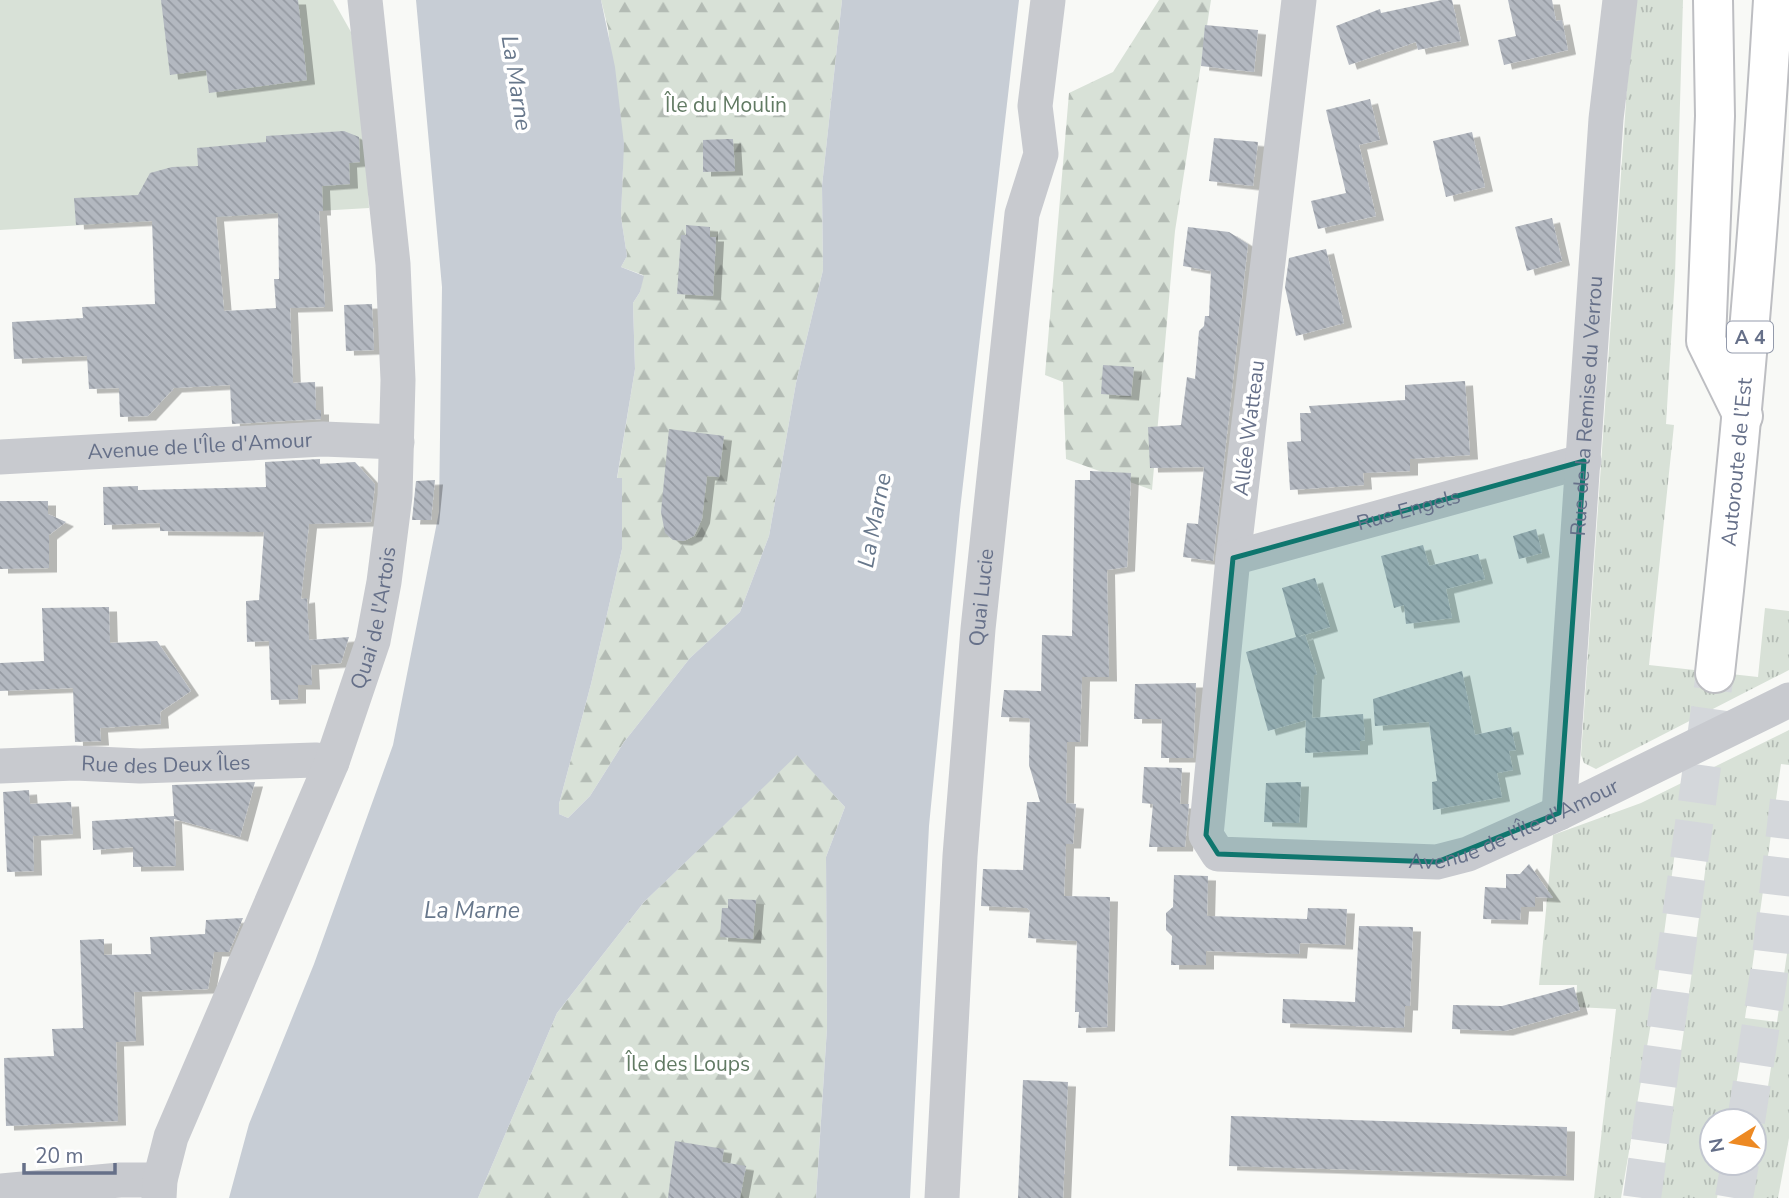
<svg xmlns="http://www.w3.org/2000/svg" width="1789" height="1198" font-family="'Nunito Sans',sans-serif">
	<defs>
		<pattern id="grass-tufts" width="24" height="20" patternUnits="userSpaceOnUse" patternTransform="scale(1.75)"><rect width="24" height="20" fill="#d8e1d7"/><path d="M3 7l-1-3M5 7V3M7 7l1-3M15 17l-1-3M17 17v-4M19 17l1-3" fill="none" stroke="#b3bbb4"/></pattern>
		<pattern id="forest-firs" width="22" height="20" patternUnits="userSpaceOnUse" patternTransform="scale(1.75)"><rect width="22" height="20" fill="#d8e1d7"/><path d="M5 1l3.5 6h-7zM16 11l3.5 6h-7z" fill="#b3bbb4"/></pattern>
		<pattern id="building-back-hatch" width="6" height="6" patternUnits="userSpaceOnUse" patternTransform="scale(1.75)"><rect width="6" height="6" fill="#b3b8c0"/><path d="M-1 5l2 2M0 0l6 6M5-1l2 2" fill="none" stroke="#959aa2"/></pattern>
		<filter id="shadow"><feDropShadow dx="8" dy="4.5" stdDeviation="0" flood-color="#0004"/></filter>
	</defs>
	<rect width="100%" height="100%" fill="#f8f9f6"/>
	<path fill="url(#grass-tufts)" fill-rule="evenodd" d="M 1633,0 L 1683,0 L 1675,276 L 1666,424 L 1674,425 L 1649,665 L 1758,677 L 1765,608 L 1789,611 L 1789,670 L 1596,769 L 1584,763 L 1581,755 Z
		M 1789,730 L 1789,765 L 1781,764 L 1745,1018 L 1777,1022 L 1789,940 L 1789,1138 L 1778,1198 L 1750,1198 L 1774,1049 L 1743,1044 L 1730,1121 L 1712,1121 L 1712,1163 L 1723,1163 L 1717,1198 L 1659,1198 L 1684,1030 L 1651,1023 L 1621,1198 L 1594,1198 L 1616,1009 L 1576,1007 L 1577,985 L 1539,985 L 1553,835 L 1641,803 ZM 1679,822 L 1711,826 L 1687,1009 L 1655,1001 Z"/>
	<path fill="url(#forest-firs)" d="M 601,0 L 842,0 L 822,186 L 823,270 L 796,383 L 769,536 L 740,612 L 690,658 L 624,742 L 590,796 L 568,818 L 559,814 L 559,804 L 591,684 L 622,549 L 617,479 L 635,369 L 633,303 L 640,292 L 643,275 L 621,267 L 627,256 L 621,217 L 623,165 L 608,28 Z
		M 1159,0 L 1211,0 L 1175,231 L 1152,490 L 1066,459 L 1063,382 L 1045,375 L 1069,93 L 1113,72 Z
		M 797,754 L 845,807 L 826,857 L 827,1028 L 816,1198 L 478,1198 L 557,1013 L 644,902 Z"/>
	<path fill="#d8e1d7" d="M 0,0 L 333,0 L 351,32 L 365,114 L 369,208 L 0,230 Z"/>
	<path fill="#c7cdd5" d="M 416,0 L 601,0 L 615,67 L 624,144 L 621,217 L 627,256 L 621,267 L 644,276 L 640,292 L 633,303 L 635,369 L 617,478 L 622,478 L 622,549 L 591,684 L 559,804 L 559,814 L 568,818 L 590,796 L 624,742 L 690,658 L 740,612 L 769,536 L 796,383 L 823,270 L 822,186 L 842,0 L 1019,0 L 960,510 L 929,826 L 910,1198 L 816,1198 L 827,1028 L 826,857 L 845,807 L 797,755 L 644,902 L 557,1013 L 478,1198 L 229,1198 L 249,1124 L 314,964 L 393,745 L 439,512 L 442,287 Z"/>
	<path fill="url(#building-back-hatch)" fill-rule="evenodd" filter="url(#shadow)" d="M 161,0 L 298,0 L 307,80 L 209,93 L 206,70 L 170,75 Z
		M 1442,0 L 1452,0 L 1461,41 L 1418,50 L 1416,42 L 1349,65 L 1336,26 L 1380,9 L 1381,13 Z
		M 1508,0 L 1552,0 L 1556,21 L 1562,20 L 1568,50 L 1504,65 L 1498,40 L 1516,36 Z
		M 1205,25 L 1258,30 L 1254,72 L 1201,66 Z
		M 1370,99 L 1380,140 L 1359,145 L 1376,216 L 1318,229 L 1311,201 L 1346,193 L 1326,110 Z
		M 344,131 L 359,137 L 360,162 L 349,163 L 350,184 L 322,186 L 323,211 L 319,211 L 325,307 L 290,308 L 293,383 L 315,382 L 316,410 L 321,410 L 321,419 L 232,424 L 230,385 L 174,388 L 148,416 L 120,417 L 119,388 L 89,389 L 87,356 L 14,359 L 12,322 L 83,318 L 82,307 L 155,304 L 152,221 L 76,225 L 74,198 L 138,195 L 150,173 L 172,167 L 198,166 L 197,148 L 266,142 L 266,136 ZM 278,213 L 279,279 L 274,279 L 276,308 L 224,311 L 216,217 Z
		M 1472,132 L 1485,187 L 1446,197 L 1433,141 Z
		M 1214,138 L 1258,142 L 1253,186 L 1209,181 Z
		M 727,139 L 733,139 L 735,171 L 703,172 L 703,140 Z
		M 1552,218 L 1562,261 L 1527,271 L 1515,227 Z
		M 686,225 L 710,227 L 710,237 L 716,237 L 713,296 L 677,294 L 681,235 L 686,235 Z
		M 1188,227 L 1229,232 L 1248,244 L 1213,561 L 1183,557 L 1187,523 L 1198,524 L 1204,467 L 1150,468 L 1148,427 L 1181,425 L 1187,377 L 1195,379 L 1199,331 L 1204,326 L 1205,316 L 1209,316 L 1211,271 L 1183,266 Z
		M 1326,249 L 1344,323 L 1296,336 L 1285,287 L 1289,258 Z
		M 372,304 L 374,350 L 346,351 L 344,305 Z
		M 1103,365 L 1134,367 L 1131,396 L 1101,394 Z
		M 1465,381 L 1470,455 L 1410,459 L 1410,471 L 1363,473 L 1364,485 L 1290,490 L 1287,442 L 1301,441 L 1300,413 L 1311,413 L 1309,406 L 1405,400 L 1405,385 Z
		M 669,429 L 724,436 L 719,477 L 707,476 L 702,519 L 694,536 L 684,541 L 673,540 L 665,533 L 661,512 Z
		M 320,459 L 320,464 L 355,462 L 375,484 L 371,522 L 309,524 L 301,599 L 307,598 L 309,640 L 349,637 L 341,663 L 311,665 L 312,685 L 298,685 L 298,699 L 271,700 L 269,641 L 247,642 L 246,601 L 259,600 L 264,532 L 160,531 L 160,523 L 104,525 L 103,487 L 138,486 L 138,490 L 266,487 L 265,462 Z
		M 1090,471 L 1131,473 L 1127,567 L 1107,570 L 1109,677 L 1082,677 L 1080,742 L 1067,742 L 1066,803 L 1076,804 L 1073,844 L 1066,844 L 1064,896 L 1110,897 L 1107,1027 L 1078,1028 L 1079,1012 L 1075,1012 L 1077,941 L 1028,938 L 1030,911 L 1027,908 L 981,906 L 983,869 L 1023,870 L 1027,802 L 1040,802 L 1029,765 L 1030,718 L 1001,717 L 1004,690 L 1041,691 L 1042,635 L 1072,636 L 1075,480 L 1090,480 Z
		M 435,480 L 431,520 L 412,520 L 416,481 Z
		M 0,501 L 48,501 L 48,514 L 66,522 L 49,535 L 49,568 L 0,569 Z
		M 1536,529 L 1542,553 L 1519,559 L 1513,536 Z
		M 1423,545 L 1429,566 L 1478,554 L 1485,579 L 1446,589 L 1452,618 L 1406,624 L 1404,605 L 1394,608 L 1381,556 Z
		M 1315,578 L 1330,627 L 1298,637 L 1305,634 L 1317,674 L 1314,675 L 1312,718 L 1363,714 L 1365,740 L 1360,741 L 1360,750 L 1305,753 L 1306,720 L 1268,731 L 1246,652 L 1296,637 L 1282,588 Z
		M 109,607 L 110,643 L 157,641 L 191,691 L 160,712 L 161,724 L 100,728 L 101,741 L 75,742 L 73,688 L 0,691 L 0,663 L 44,661 L 42,608 Z
		M 1462,671 L 1475,735 L 1511,727 L 1516,750 L 1509,751 L 1513,770 L 1497,773 L 1502,797 L 1433,810 L 1432,782 L 1437,781 L 1429,722 L 1375,726 L 1373,699 Z
		M 1196,683 L 1193,758 L 1161,758 L 1162,719 L 1134,719 L 1135,684 Z
		M 1144,767 L 1182,768 L 1180,804 L 1189,804 L 1185,847 L 1149,847 L 1153,804 L 1142,803 Z
		M 255,782 L 240,837 L 174,819 L 176,866 L 133,867 L 133,847 L 93,850 L 92,821 L 174,816 L 172,785 Z
		M 1301,782 L 1299,823 L 1264,822 L 1266,783 Z
		M 29,790 L 30,804 L 71,802 L 73,834 L 33,836 L 34,871 L 7,872 L 3,792 Z
		M 1529,864 L 1553,898 L 1535,897 L 1535,907 L 1521,907 L 1520,920 L 1483,919 L 1485,887 L 1506,888 L 1506,874 L 1520,874 Z
		M 1174,875 L 1208,876 L 1207,916 L 1307,919 L 1308,908 L 1347,909 L 1345,945 L 1300,943 L 1299,954 L 1206,951 L 1206,965 L 1171,965 L 1172,936 L 1166,930 L 1166,913 L 1173,907 Z
		M 728,899 L 756,900 L 753,939 L 720,937 L 722,908 L 728,908 Z
		M 243,918 L 229,952 L 214,952 L 208,989 L 134,992 L 136,1041 L 116,1042 L 118,1121 L 6,1126 L 4,1058 L 54,1056 L 52,1029 L 83,1028 L 80,940 L 104,939 L 104,955 L 151,954 L 150,937 L 205,934 L 206,920 Z
		M 1359,926 L 1413,927 L 1410,1006 L 1405,1006 L 1404,1028 L 1282,1023 L 1283,999 L 1355,1002 Z
		M 1574,987 L 1580,1010 L 1505,1031 L 1452,1029 L 1453,1005 L 1502,1006 Z
		M 1023,1080 L 1068,1082 L 1063,1198 L 1018,1198 Z
		M 1231,1116 L 1567,1127 L 1566,1176 L 1229,1166 Z
		M 675,1141 L 724,1149 L 722,1162 L 746,1166 L 740,1198 L 668,1198 Z"/>
	<g fill="none" stroke-linecap="round" stroke-linejoin="round">
		<path stroke="#d4d7db" stroke-width="38" stroke-dasharray="38 19" stroke-linecap="butt" d="M 1746,1121 L 1769,973 L 1789,800
			M 1642,1198 L 1715,673
			M 1734,1198 L 1740,1163"/>
		<g stroke="#bdbec2" stroke-width="42">
			<g id="motorway">
				<path d="M 1713,0 L 1715,116 L 1706,341 L 1743,416"/>
				<path id="s8" d="M 1715,673 C 1740,449 1760,225 1773,0"/>
			</g>
		</g>
		<g stroke="#c8cacf" stroke-width="35">
			<path id="s1" d="M 1299,0 L 1233,558 L 1206,835 L 1218,854 L 1437,862 L 1468,854 L 1559,813 L 1789,700"/>
			<path id="s2" d="M 0,457 L 323,439 L 397,442"/>
			<path id="s3" d="M 1233,558 L 1584,461"/>
			<path id="s4" d="M 0,766 L 75,763 L 140,766 L 315,760 L 332,762"/>
			<path id="s5" d="M 1559,813 L 1606,119 L 1620,0"/>
			<path d="M 0,1191 L 120,1180 L 160,1180"/>
			<path id="s6" d="M 159,1198 L 160,1180 L 171,1137 L 332,762 L 373,641 L 384,582 L 395,496 L 398,380 L 393,264 L 365,0"/>
			<path id="s7" d="M 942,1198 L 960,856 L 978,629 L 1022,214 L 1041,154 L 1035,106 L 1048,0"/>
		</g>
		<use href="#motorway" stroke="#fff" stroke-width="38"/>
	</g>
	<path fill="#0f766e" fill-opacity="0.2" stroke="#0f766e" stroke-width="5" stroke-linejoin="round" d="M 1584,461 L 1559,813 L 1437,862 L 1218,854 L 1206,835 L 1233,558 Z"/>
	<g text-anchor="middle" stroke-width="7" stroke-linejoin="round" paint-order="stroke">
		<rect fill="#fff" stroke="#949bac" stroke-width="2" x="1727" y="321.5" width="46" height="31" rx="5"/>
		<g font-size="19" font-weight="bold" fill="#667089">
			<text x="1750" y="344">A 4</text>
		</g>
		<g font-size="21" fill="#617a63" stroke="#fff">
			<text x="726" y="112">Île du Moulin</text>
			<text x="688" y="1071">Île des Loups</text>
		</g>
		<g font-size="21" fill="#667089" stroke="#fff">
			<text dy="7" stroke="none"><textPath href="#s5" startOffset="408">Rue de la Remise du Verrou</textPath></text>
			<text transform="translate(1249 428) rotate(-83)" y="7">Allée Watteau</text>
			<text dy="7" stroke="none"><textPath href="#s2" startOffset="200">Avenue de l'Île d'Amour</textPath></text>
			<text dy="7" stroke="none"><textPath href="#s8" startOffset="212">Autoroute de l’Est</textPath></text>
			<text dy="7" stroke="none"><textPath href="#s3" startOffset="182">Rue Engels</textPath></text>
			<text dy="7" stroke="none"><textPath href="#s7" startOffset="602">Quai Lucie</textPath></text>
			<text dy="7" stroke="none"><textPath href="#s6" startOffset="621">Quai de l'Artois</textPath></text>
			<text dy="7" stroke="none"><textPath href="#s4" startOffset="166">Rue des Deux Îles</textPath></text>
			<text dy="7" stroke="none"><textPath href="#s1" startOffset="1166">Avenue de l'Île d'Amour</textPath></text>
		</g>
		<g font-size="23" font-style="italic" fill="#67778b" stroke="#fff">
			<text transform="translate(517 83) rotate(81)" y="8">La Marne</text>
			<text transform="translate(874 520) rotate(-79)" y="8">La Marne</text>
			<text x="472" y="918">La Marne</text>
		</g>
	</g>
	<g transform="translate(1733 1142) rotate(259)"><circle r="33" fill="#ffffff" stroke="#c2c6d0" stroke-width="2"/>
	<path d="M0-5L12 26L0 18L-12 26Z" fill="#ed8922"/>
	<text y="-10" font-size="19" font-weight="bold" text-anchor="middle" fill="#667089">N</text>
	</g>
	<path d="M24 1163v10h91v-10" fill="none" stroke="#667089" stroke-width="3.5"/>
	<text x="35" y="1163" font-size="21" fill="#667089" stroke="#ffffff" stroke-width="5" paint-order="stroke">20 m</text>
</svg>
